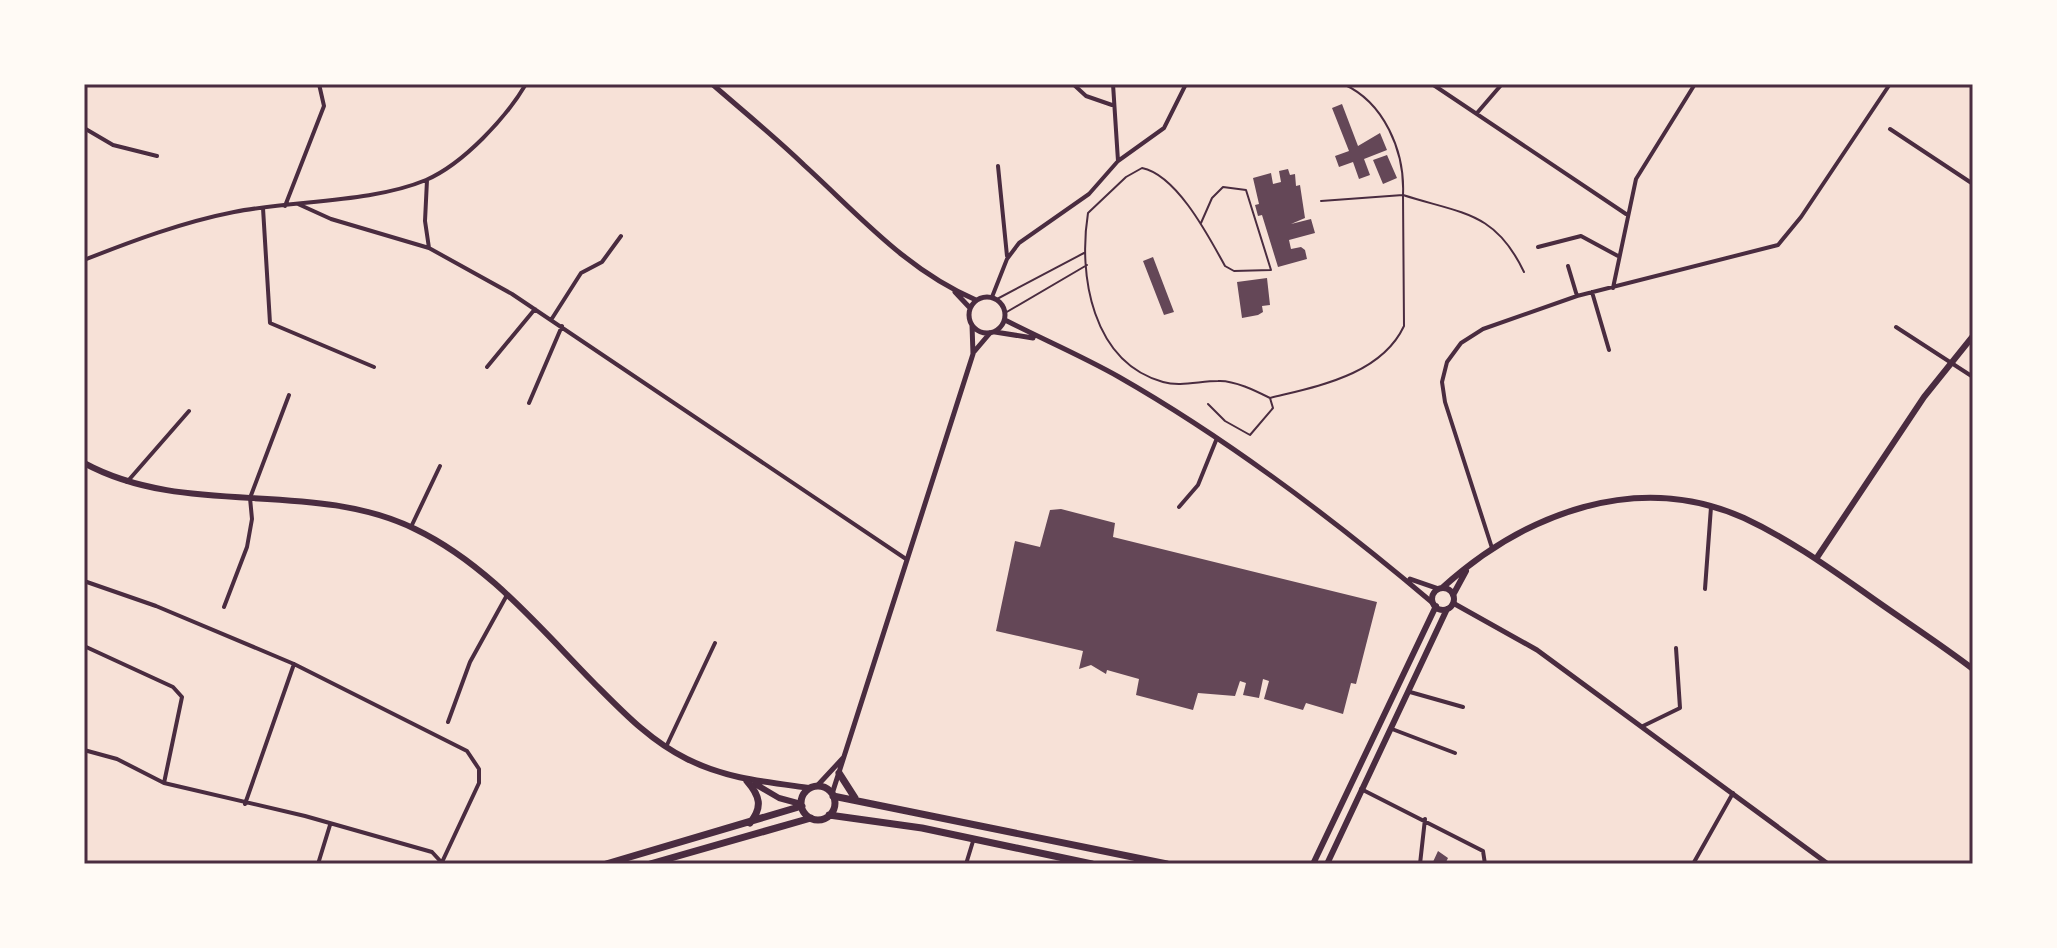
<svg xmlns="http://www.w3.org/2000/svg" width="2057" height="948" font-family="Arial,sans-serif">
	<rect width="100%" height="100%" fill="#f7e1d7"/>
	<path fill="#644757" d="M 1342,104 L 1358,146 L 1380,133 L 1387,150 L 1364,159 L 1370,175 L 1359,179 L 1353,162 L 1339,167 L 1335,156 L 1349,151 L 1332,108 Z
		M 1387,155 L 1397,178 L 1383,184 L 1373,160 Z
		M 1288,169 L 1290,175 L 1295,174 L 1296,186 L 1300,185 L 1305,218 L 1291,224 L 1311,219 L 1315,233 L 1289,240 L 1291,249 L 1301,247 L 1305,250 L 1307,259 L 1278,267 L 1262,215 L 1258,216 L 1255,205 L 1259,204 L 1253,178 L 1271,173 L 1273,184 L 1281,182 L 1279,171 Z
		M 1153,257 L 1174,312 L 1164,315 L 1143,261 Z
		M 1267,278 L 1270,305 L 1262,306 L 1263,312 L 1258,315 L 1242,318 L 1237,282 Z
		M 1061,509 L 1115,523 L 1113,537 L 1377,602 L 1356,684 L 1351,683 L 1343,714 L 1306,703 L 1303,710 L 1264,699 L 1269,681 L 1263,679 L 1259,698 L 1243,695 L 1246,683 L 1240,681 L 1235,696 L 1198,693 L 1193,710 L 1136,695 L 1139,679 L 1107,670 L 1106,674 L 1091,665 L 1079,669 L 1083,651 L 996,631 L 1015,541 L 1040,547 L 1050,510 Z
		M 1438,851 L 1448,858 L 1445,864 L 1432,864 Z"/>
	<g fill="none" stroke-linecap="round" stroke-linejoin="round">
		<path stroke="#4a2c40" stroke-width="2" d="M 1343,84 C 1384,102 1405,151 1403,195 C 1462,214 1495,211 1524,272
			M 1201,223 L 1212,198 L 1223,187 L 1246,190 L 1271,270 L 1234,271 L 1225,266 C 1209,237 1177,175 1142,168 L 1126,177 L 1088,213 C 1078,275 1092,362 1163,382 C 1180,387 1200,381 1218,381 C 1234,380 1256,391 1270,398 L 1273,408 L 1250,435 L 1225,421 L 1208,404
			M 997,299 L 1084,253
			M 1005,313 L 1087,265
			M 1270,398 C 1318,386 1381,375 1404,326 L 1403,195 L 1321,201"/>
		<path stroke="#4a2c40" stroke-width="4" d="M 1073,84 L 1086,96 L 1112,105
			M 1113,84 L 1118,161
			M 1432,84 L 1626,214
			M 1477,113 L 1502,84
			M 84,128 L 113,145 L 157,156
			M 1890,129 L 1973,184
			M 998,166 L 1007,256
			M 427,180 L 425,221 L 429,248
			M 298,204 L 331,219 L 429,248 L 512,294 L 906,559
			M 285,206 L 324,106 L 319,84
			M 263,208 L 270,323 L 374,367
			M 1538,247 L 1581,236 L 1618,256
			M 84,260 C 132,241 183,222 234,212 C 293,200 371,203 426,180 C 463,164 506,118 526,84
			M 1568,266 L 1577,296
			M 1613,288 L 1636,179 L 1695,84
			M 1592,292 L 1609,350
			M 992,297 L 1007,259 L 1019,243 L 1089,194 L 1118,161 L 1164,128 L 1186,84
			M 551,320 L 581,273 L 602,262 L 621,236
			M 1896,327 L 1973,377
			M 487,367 L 535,309
			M 529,403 L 562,326
			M 127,482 L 189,411
			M 1179,507 L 1198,485 L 1217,438
			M 411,527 L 440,466
			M 1492,548 L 1445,402 L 1442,382 L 1447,362 L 1461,343 L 1483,329 L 1577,296 L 1778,245 L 1801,217 L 1890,84
			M 84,581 L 156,606 L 294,664 L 467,751 L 479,769 L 479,783 L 443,860
			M 1705,589 L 1711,507
			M 224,607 L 247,547 L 252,519 L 250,498 L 289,395
			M 84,646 L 173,687 L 182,697 L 164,783
			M 1410,692 L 1463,707
			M 448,722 L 470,662 L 507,595
			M 1643,726 L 1680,708 L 1676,648
			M 1392,729 L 1455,753
			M 666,747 L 715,643
			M 84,750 L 117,759 L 164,783 L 305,816 L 432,852 L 443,864
			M 1361,789 L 1483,851 L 1485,864
			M 245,804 L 294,664
			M 318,864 L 330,825
			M 966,864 L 974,838
			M 1420,864 L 1425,819
			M 1693,864 L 1733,793"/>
		<path stroke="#4a2c40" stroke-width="5" d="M 712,84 C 743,111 775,137 804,165 C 859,215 906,270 976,300
			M 955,292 L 970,308
			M969 315a18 18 0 1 1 36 0a18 18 0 1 1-36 0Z
			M 1005,320 C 1042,339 1082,356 1119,377 C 1231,441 1336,521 1434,604
			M 995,332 L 1033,338
			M 973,353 L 990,333
			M 1410,579 L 1439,589
			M 1453,603 L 1537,650 L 1828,864
			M 817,786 L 843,758
			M 832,794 L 973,354 L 972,325"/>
		<path stroke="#4a2c40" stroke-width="6" d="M 84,463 C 187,519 310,478 415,529 C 486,563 538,626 593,682 C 622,711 650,741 687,759 C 727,779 766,782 810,788
			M 1816,559 L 1924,397 L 1973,336
			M 1442,588 C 1524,514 1636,470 1744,518 C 1789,539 1828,567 1868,595 C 1903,620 1939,643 1973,669
			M1432 599a11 11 0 1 1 22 0a11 11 0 1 1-22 0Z
			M 1453,595 L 1466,571
			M 755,784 L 779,798 L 801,804
			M 1313,864 L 1436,606
			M 1327,864 L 1447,609"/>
		<path stroke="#4a2c40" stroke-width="7" d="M 839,773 L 855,798
			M 747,781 C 760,796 763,807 750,823
			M801 803a17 17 0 1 1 34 0a17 17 0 1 1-34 0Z
			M 833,796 L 1167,864
			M 829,815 L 922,828 L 1092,864
			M 606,864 L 802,806
			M 650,864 L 811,818"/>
	</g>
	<rect width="2057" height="948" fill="none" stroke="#fffaf5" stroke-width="172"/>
	<rect x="86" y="86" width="1885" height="776" fill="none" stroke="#4a2c40" stroke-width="3"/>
</svg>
